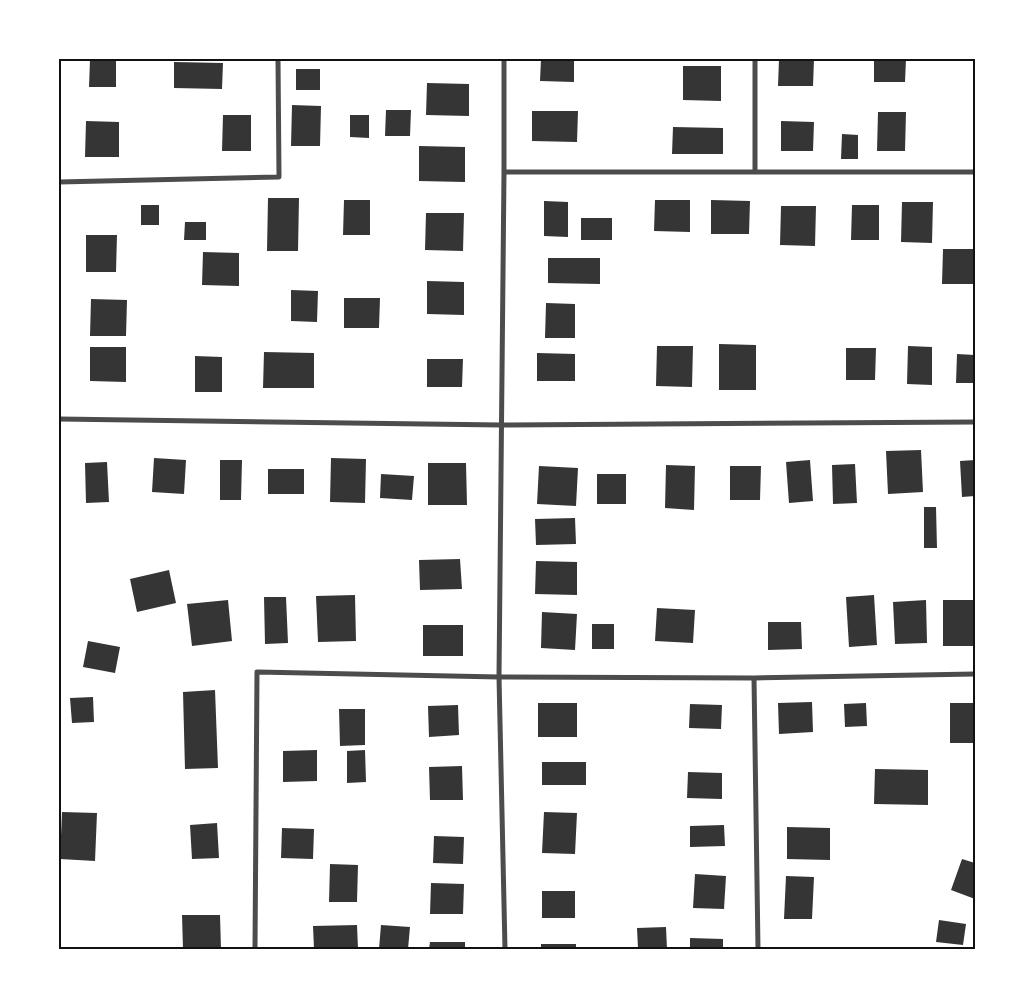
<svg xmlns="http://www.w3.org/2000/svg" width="1034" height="1008" font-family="'Roboto Serif',serif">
	<rect width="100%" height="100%" fill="#fff"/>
	<path fill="#353535" d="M 541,59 L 574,59 L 574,82 L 540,81 Z
		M 779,59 L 814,59 L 813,86 L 778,86 Z
		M 874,59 L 906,59 L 905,82 L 874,82 Z
		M 90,60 L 116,60 L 116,87 L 89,87 Z
		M 174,62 L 223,63 L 222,89 L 174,88 Z
		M 683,66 L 721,66 L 721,101 L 683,100 Z
		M 296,69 L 320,69 L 320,90 L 296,90 Z
		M 427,83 L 469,84 L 469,116 L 426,115 Z
		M 292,105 L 321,106 L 320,146 L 291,146 Z
		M 386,110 L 411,110 L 410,136 L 385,136 Z
		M 532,111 L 578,111 L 577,142 L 532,141 Z
		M 878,112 L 906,112 L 905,151 L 877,151 Z
		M 223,115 L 251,115 L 251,151 L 222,151 Z
		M 350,115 L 369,115 L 369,138 L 350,137 Z
		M 86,121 L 119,122 L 119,157 L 85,157 Z
		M 781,121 L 814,122 L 813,151 L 781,151 Z
		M 673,127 L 723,128 L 723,154 L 672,154 Z
		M 842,134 L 858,135 L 858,159 L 841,159 Z
		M 419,146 L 465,147 L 465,182 L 419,181 Z
		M 268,198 L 299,198 L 298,251 L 267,251 Z
		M 344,200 L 370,200 L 370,235 L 343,235 Z
		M 655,200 L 690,200 L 690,232 L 654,231 Z
		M 711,200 L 750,201 L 749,234 L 711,234 Z
		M 544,201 L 568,202 L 568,237 L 544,236 Z
		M 902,202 L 933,202 L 932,243 L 901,242 Z
		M 141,205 L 159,205 L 159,225 L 141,225 Z
		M 852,205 L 879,205 L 879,240 L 851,240 Z
		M 781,206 L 816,206 L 815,246 L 780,245 Z
		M 426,213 L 464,213 L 463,251 L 425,250 Z
		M 581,218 L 612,218 L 612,240 L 581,240 Z
		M 185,222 L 206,222 L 206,240 L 184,240 Z
		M 86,235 L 117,235 L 116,272 L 86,272 Z
		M 943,249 L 975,249 L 975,284 L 942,284 Z
		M 203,252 L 239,253 L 239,286 L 202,285 Z
		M 548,258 L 600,258 L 600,284 L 548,283 Z
		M 427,281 L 464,282 L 464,315 L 427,314 Z
		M 291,290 L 318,291 L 317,322 L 291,321 Z
		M 344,298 L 380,298 L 379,328 L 344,328 Z
		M 91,299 L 127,300 L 126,336 L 90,336 Z
		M 546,303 L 575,304 L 575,338 L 545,338 Z
		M 973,303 L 975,303 L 975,333 L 973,333 Z
		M 719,344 L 756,345 L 756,390 L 719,390 Z
		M 657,346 L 693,346 L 692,387 L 656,386 Z
		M 908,346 L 932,347 L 932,385 L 907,384 Z
		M 90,347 L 126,347 L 126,382 L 90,381 Z
		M 846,348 L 876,348 L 875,380 L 846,380 Z
		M 264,352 L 314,353 L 314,388 L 263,388 Z
		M 537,353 L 575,354 L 575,381 L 537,381 Z
		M 957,354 L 975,355 L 975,383 L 956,383 Z
		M 195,356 L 222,357 L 222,392 L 195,392 Z
		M 427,359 L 463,359 L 462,387 L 427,387 Z
		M 921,450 L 923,492 L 888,494 L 886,451 Z
		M 154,458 L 186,460 L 184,494 L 152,492 Z
		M 331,458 L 366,459 L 365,503 L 330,502 Z
		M 220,460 L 242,460 L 241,500 L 220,500 Z
		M 810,460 L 813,501 L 789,503 L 786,462 Z
		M 975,460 L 975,496 L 962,497 L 960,461 Z
		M 107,462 L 109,502 L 86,503 L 85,463 Z
		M 428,463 L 466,463 L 467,505 L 428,505 Z
		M 855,464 L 857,503 L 833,504 L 832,465 Z
		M 666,465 L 695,466 L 694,510 L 665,508 Z
		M 539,466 L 578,468 L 576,506 L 537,504 Z
		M 730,466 L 761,466 L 760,500 L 730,500 Z
		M 268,469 L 304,469 L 304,494 L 268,494 Z
		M 381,474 L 414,476 L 412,500 L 380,498 Z
		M 597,474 L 626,474 L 626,504 L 597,504 Z
		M 924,507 L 936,507 L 937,548 L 924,548 Z
		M 575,518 L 576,544 L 536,545 L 535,519 Z
		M 460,559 L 462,589 L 420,590 L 419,560 Z
		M 536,561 L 577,562 L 577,595 L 535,594 Z
		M 169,570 L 176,603 L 137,612 L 130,579 Z
		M 355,595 L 356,641 L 318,642 L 316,596 Z
		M 874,595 L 877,645 L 849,647 L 846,597 Z
		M 264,597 L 286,597 L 288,643 L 265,644 Z
		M 228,600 L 232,641 L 192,646 L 187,604 Z
		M 926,600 L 927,643 L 895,644 L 893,602 Z
		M 943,600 L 974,600 L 975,646 L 943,646 Z
		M 657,608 L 695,610 L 693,643 L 655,641 Z
		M 542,612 L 577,614 L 575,650 L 541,648 Z
		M 768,622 L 801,622 L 802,649 L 768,650 Z
		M 592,624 L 614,624 L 614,649 L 592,649 Z
		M 423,625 L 463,625 L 463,656 L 423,656 Z
		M 88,641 L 120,647 L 115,673 L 83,667 Z
		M 215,690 L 218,768 L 185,769 L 183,692 Z
		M 93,697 L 94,722 L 72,723 L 70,698 Z
		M 812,702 L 813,732 L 779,734 L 778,703 Z
		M 538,703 L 577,703 L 577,737 L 538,737 Z
		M 866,703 L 867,726 L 845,727 L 844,704 Z
		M 950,703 L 975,703 L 975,743 L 950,743 Z
		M 690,704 L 722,705 L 721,729 L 689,728 Z
		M 458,705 L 459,735 L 429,737 L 428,706 Z
		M 339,709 L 365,709 L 365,745 L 340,746 Z
		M 317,750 L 317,781 L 283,782 L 283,751 Z
		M 365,750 L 366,782 L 347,783 L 347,751 Z
		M 542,762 L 586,762 L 586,785 L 542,785 Z
		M 462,766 L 463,800 L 430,800 L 429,767 Z
		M 875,769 L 928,770 L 928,805 L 874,804 Z
		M 688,772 L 722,773 L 722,799 L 687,798 Z
		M 62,812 L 97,813 L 95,861 L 60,859 Z
		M 544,812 L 577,813 L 575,854 L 542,853 Z
		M 217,823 L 219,858 L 192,859 L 190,825 Z
		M 724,825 L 725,846 L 690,847 L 690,826 Z
		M 787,827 L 830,828 L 830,860 L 787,859 Z
		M 282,828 L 314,829 L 313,859 L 281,858 Z
		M 434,836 L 464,837 L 463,864 L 433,863 Z
		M 962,859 L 975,863 L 975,899 L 951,890 Z
		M 330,864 L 358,865 L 357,902 L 329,902 Z
		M 695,874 L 726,876 L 724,909 L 693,908 Z
		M 786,876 L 814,877 L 812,919 L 784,919 Z
		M 431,883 L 464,884 L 463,914 L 430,914 Z
		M 542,891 L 575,891 L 575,918 L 542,918 Z
		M 182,915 L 220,915 L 221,949 L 183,949 Z
		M 939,920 L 966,924 L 963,945 L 936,942 Z
		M 357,925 L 358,949 L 314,949 L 313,926 Z
		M 381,925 L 410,927 L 408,949 L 379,949 Z
		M 666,927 L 667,949 L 638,949 L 637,928 Z
		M 690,938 L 723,939 L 723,949 L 690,949 Z
		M 430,942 L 465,942 L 465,949 L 429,949 Z
		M 541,944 L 576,944 L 576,949 L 541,949 Z"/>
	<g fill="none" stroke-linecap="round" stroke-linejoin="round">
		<path stroke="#4c4c4c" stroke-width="5" d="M 504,59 L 504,172 L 499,677 L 505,949
			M 504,172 L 975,172
			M 755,172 L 755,59
			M 59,182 L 279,177 L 278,59
			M 59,419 L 501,425 L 975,422
			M 754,678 L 758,949
			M 255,949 L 257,672 L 499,677 L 754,678 L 975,674"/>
	</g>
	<rect width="1034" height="1008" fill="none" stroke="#ffffff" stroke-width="120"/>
	<rect x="60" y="60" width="914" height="888" fill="none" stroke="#111" stroke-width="2"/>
</svg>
